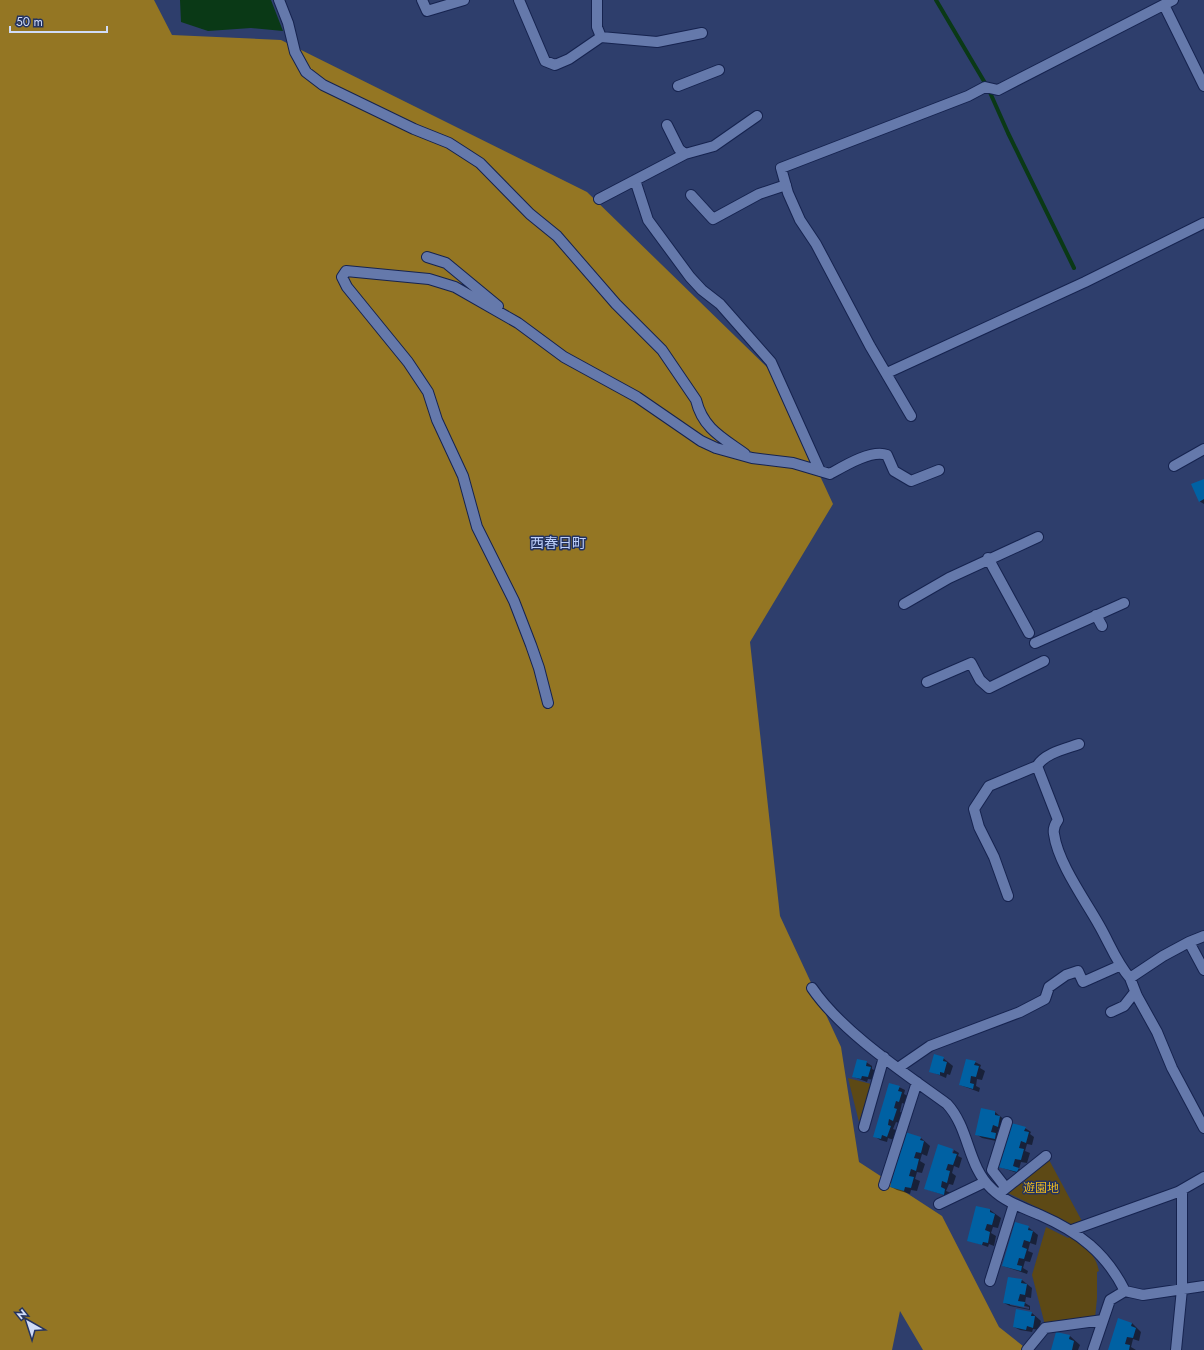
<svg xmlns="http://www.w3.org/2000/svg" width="1204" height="1350" font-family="Jost,'Noto Sans JP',sans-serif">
	<rect width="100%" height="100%" fill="#2e3e6c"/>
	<path fill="#5d4915" d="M 848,1078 L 871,1084 L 859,1122 Z
		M 1048,1158 L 1083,1223 L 1075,1226 L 1006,1192 Z
		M 1046,1227 L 1068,1238 L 1071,1236 C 1084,1246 1096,1254 1099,1271 L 1097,1272 L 1097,1298 L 1095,1318 L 1045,1325 L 1032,1275 Z"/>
	<path fill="#947623" d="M 0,0 L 154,0 L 172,35 L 281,40 L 587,192 L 772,372 L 833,504 L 750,642 L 780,916 L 841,1047 L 859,1162 L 942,1216 L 999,1327 L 1028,1350 L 923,1350 L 900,1311 L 892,1350 L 0,1350 Z"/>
	<path fill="#0a3916" d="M 180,0 L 271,0 L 283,31 L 251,28 L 208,31 L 181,22 Z"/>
	<path fill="#0007" fill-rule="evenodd" d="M 1204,480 L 1204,504 L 1199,501 Z
		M 943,1058 L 953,1066 L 950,1075 L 947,1074 L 946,1078 L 930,1071 Z
		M 866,1062 L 872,1066 L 872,1069 L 876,1071 L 874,1080 L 868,1079 L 867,1082 L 854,1077 Z
		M 975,1062 L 981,1065 L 980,1068 L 985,1071 L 982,1080 L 977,1079 L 976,1086 L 980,1088 L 979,1092 L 960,1085 Z
		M 899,1087 L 905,1090 L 904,1094 L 908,1096 L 905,1104 L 902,1103 L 900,1112 L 902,1113 L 899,1123 L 896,1122 L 893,1129 L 896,1130 L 894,1140 L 888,1138 L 887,1142 L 880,1140 L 874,1136 Z
		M 995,1112 L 1006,1121 L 1004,1129 L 999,1128 L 997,1135 L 1002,1138 L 1001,1142 L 982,1138 L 976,1134 Z
		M 1025,1128 L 1031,1132 L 1030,1134 L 1034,1137 L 1032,1145 L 1027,1144 L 1025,1151 L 1030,1153 L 1027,1163 L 1021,1162 L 1019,1169 L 1024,1172 L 1023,1175 L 1000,1167 Z
		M 921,1138 L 930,1146 L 927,1156 L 922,1154 L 920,1161 L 925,1164 L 922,1173 L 917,1172 L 915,1179 L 920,1181 L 917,1191 L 911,1190 L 910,1194 L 897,1190 L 891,1187 Z
		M 954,1150 L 959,1153 L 958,1156 L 962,1158 L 959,1168 L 954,1166 L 952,1173 L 956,1176 L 953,1185 L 949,1184 L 946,1191 L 951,1193 L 950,1197 L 926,1189 L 951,1158 Z
		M 990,1210 L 1001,1218 L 998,1228 L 993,1227 L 991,1233 L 996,1236 L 994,1246 L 989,1244 L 988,1247 L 968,1240 Z
		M 1028,1227 L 1038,1235 L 1036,1245 L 1030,1243 L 1028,1251 L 1033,1253 L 1030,1262 L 1025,1261 L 1023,1268 L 1028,1271 L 1027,1274 L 1003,1266 Z
		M 1009,1278 L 1022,1280 L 1032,1288 L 1031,1298 L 1026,1297 L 1025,1303 L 1030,1306 L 1030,1310 L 1010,1306 L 1004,1303 ZM 1010,1303 L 1029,1307 L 1029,1309 L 1010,1305 Z
		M 1032,1313 L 1041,1321 L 1039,1330 L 1033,1329 L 1032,1332 L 1020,1330 L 1014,1327 Z
		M 1132,1323 L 1141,1332 L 1139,1341 L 1133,1339 L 1131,1347 L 1136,1350 L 1109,1350 Z
		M 1070,1336 L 1080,1345 L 1078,1350 L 1052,1350 Z"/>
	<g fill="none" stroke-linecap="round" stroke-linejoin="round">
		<path stroke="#0a3916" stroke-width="4" d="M 936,0 L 988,88 L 1008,133 L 1074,268"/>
	</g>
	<path fill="#0061a3" d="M 1204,479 L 1204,499 L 1199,502 L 1191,484 Z
		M 934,1054 L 944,1057 L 943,1061 L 947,1062 L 944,1073 L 940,1072 L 940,1075 L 929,1072 Z
		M 857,1059 L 867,1061 L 866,1066 L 871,1067 L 868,1077 L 862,1076 L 861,1079 L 852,1077 Z
		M 966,1059 L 976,1061 L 974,1065 L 979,1066 L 976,1077 L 971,1076 L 970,1083 L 974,1084 L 973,1089 L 959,1085 Z
		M 889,1083 L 900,1086 L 898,1091 L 902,1092 L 899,1102 L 896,1101 L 894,1108 L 897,1109 L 893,1121 L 889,1119 L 888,1125 L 891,1126 L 887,1137 L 882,1135 L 881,1139 L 873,1137 Z
		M 981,1108 L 995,1111 L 995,1115 L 1000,1116 L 998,1127 L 993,1125 L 991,1132 L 996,1133 L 995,1139 L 975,1135 Z
		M 1011,1123 L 1026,1127 L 1024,1131 L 1029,1132 L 1026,1143 L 1021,1141 L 1019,1148 L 1024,1149 L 1021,1160 L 1015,1159 L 1013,1166 L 1019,1168 L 1017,1172 L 998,1167 Z
		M 905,1132 L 921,1137 L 920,1140 L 924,1141 L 921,1153 L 916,1152 L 914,1158 L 919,1159 L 916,1171 L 911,1169 L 909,1176 L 914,1177 L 911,1188 L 905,1187 L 904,1191 L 890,1187 Z
		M 938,1144 L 953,1149 L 952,1153 L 957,1154 L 953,1165 L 948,1164 L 946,1170 L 950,1171 L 947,1183 L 942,1181 L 941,1187 L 945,1189 L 944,1195 L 924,1189 Z
		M 976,1206 L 990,1209 L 990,1212 L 995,1214 L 992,1225 L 987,1224 L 985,1230 L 990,1232 L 988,1243 L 983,1242 L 982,1245 L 967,1241 Z
		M 1015,1222 L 1029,1226 L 1028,1230 L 1033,1231 L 1030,1242 L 1024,1240 L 1022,1247 L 1027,1249 L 1024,1259 L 1019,1258 L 1017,1265 L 1022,1266 L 1021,1271 L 1002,1266 Z
		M 1008,1277 L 1022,1279 L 1021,1283 L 1027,1284 L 1025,1295 L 1020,1294 L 1018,1301 L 1025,1302 L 1024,1307 L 1003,1303 Z
		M 1016,1309 L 1032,1312 L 1031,1316 L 1035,1316 L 1033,1328 L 1027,1326 L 1026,1330 L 1013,1327 Z
		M 1118,1318 L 1132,1323 L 1131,1326 L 1136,1328 L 1133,1338 L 1127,1337 L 1125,1344 L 1130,1345 L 1129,1350 L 1108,1350 Z
		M 1056,1332 L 1070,1335 L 1069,1339 L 1074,1341 L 1072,1350 L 1051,1350 Z"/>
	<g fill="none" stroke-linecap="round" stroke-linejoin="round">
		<g stroke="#16234f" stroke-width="12">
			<path id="minor" d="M 279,0 L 288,23 L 295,52 L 306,72 L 323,85 L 414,129 L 449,143 L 480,163 L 530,214 L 557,236 L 616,304 L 662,350 L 696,400 C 703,429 723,438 745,454
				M 422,0 L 427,11 L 464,0
				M 519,0 L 545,61 L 555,65 L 569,59 L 601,37 L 657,42 L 702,33
				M 597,0 L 597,27 L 601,37
				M 1164,5 L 1204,86
				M 678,86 L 719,70
				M 667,125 L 679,149 L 685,154 L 714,146 L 757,116
				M 635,180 L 648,220 L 690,277 L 702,290 L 720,304 L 771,362 L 820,471
				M 691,195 L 713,219 L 759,194 L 786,185
				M 599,199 L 685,154
				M 427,257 L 446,263 L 498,306
				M 887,373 L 1085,282 L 1204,223
				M 911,416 L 870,346 L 816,244 L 800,220 L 788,193 L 781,168 L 968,96 L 985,87 L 998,90 L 1173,0
				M 1174,466 L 1204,449
				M 988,558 L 1029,633
				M 904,604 L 949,578 L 1038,537
				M 1096,615 L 1102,626
				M 1035,643 L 1124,603
				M 927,682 L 971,663 L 980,680 L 989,688 L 1044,661
				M 548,703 L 539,668 L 531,645 L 514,601 L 477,527 L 463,476 L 437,420 L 428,392 L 408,362 L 347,287 L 342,277 L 346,271 L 429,279 L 455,287 L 518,323 L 564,357 L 637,397 L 701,441 L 716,448 L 752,458 L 793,463 L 830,474 C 844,466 872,449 887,455 L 894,471 L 911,481 L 939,470
				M 1079,744 C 1065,749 1045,753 1037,766 L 1058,820 C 1055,824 1053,829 1054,834 C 1058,863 1085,900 1099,925 C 1110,944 1116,962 1130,978 L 1163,956 L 1189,942 L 1204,970
				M 1008,896 L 994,857 L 979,827 L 974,809 L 989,786 L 1037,766
				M 1189,942 L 1204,936
				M 1130,978 L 1137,996 L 1157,1032 L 1172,1068 L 1204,1128
				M 812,988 C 842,1032 903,1072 947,1104 C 970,1129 967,1166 992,1189 C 1005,1202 1024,1208 1040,1215 C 1079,1232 1106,1253 1125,1291 L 1143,1295 L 1204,1286
				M 1111,1012 L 1124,1006 L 1135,992
				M 898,1068 L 930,1046 L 1020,1012 L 1045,999 L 1049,987 L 1066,975 L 1078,971 L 1083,982 L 1119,966
				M 864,1127 L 884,1057
				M 884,1185 L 917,1082
				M 1006,1188 L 992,1170 L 1007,1122
				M 1001,1192 L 1046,1156
				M 939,1204 L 985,1182
				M 1072,1230 L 1178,1192 L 1204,1177
				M 990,1281 L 1014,1204
				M 1027,1350 L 1045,1328 L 1103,1320
				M 1093,1350 L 1110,1300 L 1125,1291
				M 1176,1350 L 1182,1289 L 1182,1190"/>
		</g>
		<use href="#minor" stroke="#6579ab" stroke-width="10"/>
	</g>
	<g text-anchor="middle" stroke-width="3" stroke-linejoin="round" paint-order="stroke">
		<g font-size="12" fill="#edba1e" stroke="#243360">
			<text x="1041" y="1192">遊園地</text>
		</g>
		<g font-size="14" fill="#bccefa" stroke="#243360">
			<text x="558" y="548">西春日町</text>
		</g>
	</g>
	<g transform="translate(28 1322) rotate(321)" stroke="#243360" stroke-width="3" paint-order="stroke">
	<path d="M0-3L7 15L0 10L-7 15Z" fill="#d0dcf8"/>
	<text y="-6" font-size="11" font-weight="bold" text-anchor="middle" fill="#d0dcf8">N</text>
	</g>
	<path d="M10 26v6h97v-6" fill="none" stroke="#d0dcf8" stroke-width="2"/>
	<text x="16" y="26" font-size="12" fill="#d0dcf8" stroke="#243360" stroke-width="3" paint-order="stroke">50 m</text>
</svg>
